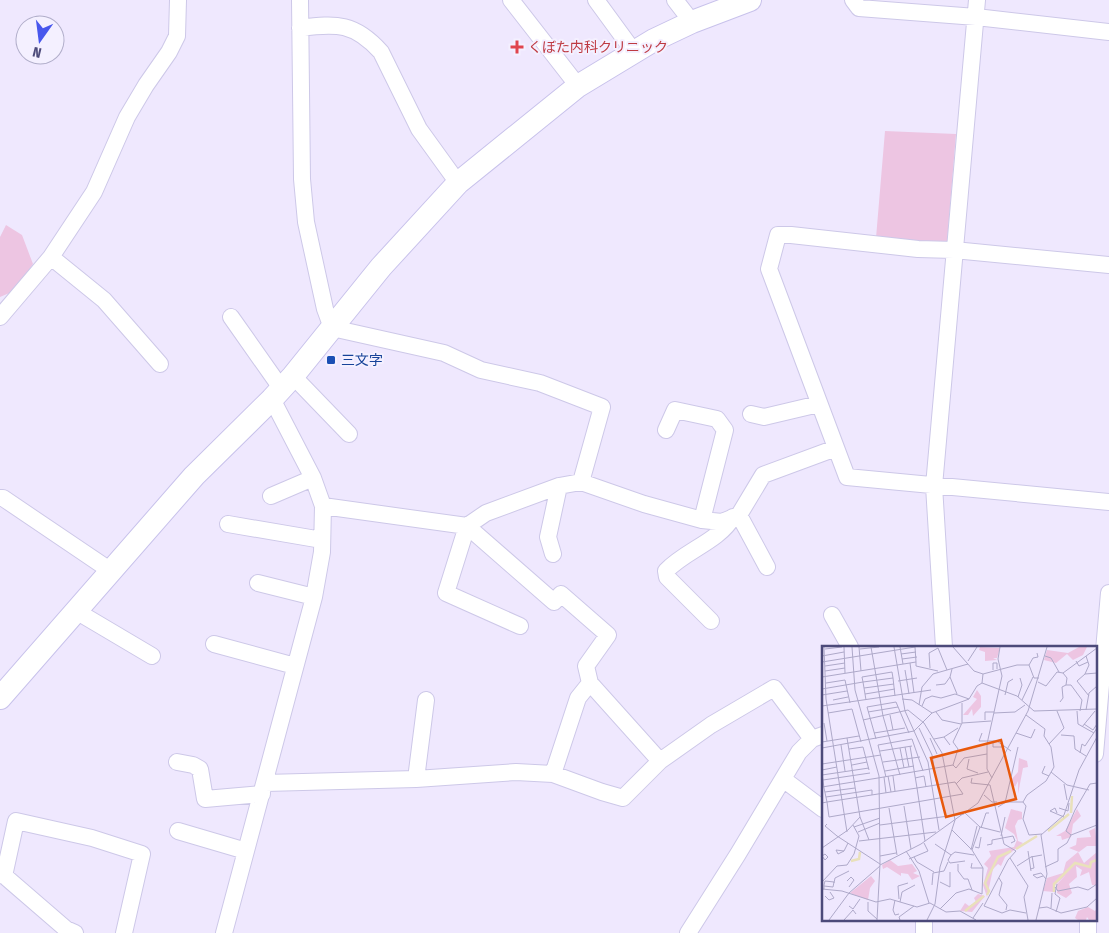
<svg xmlns="http://www.w3.org/2000/svg" width="1109" height="933" font-family="'Fira Sans Condensed','Noto Sans JP',sans-serif">
	<rect width="100%" height="100%" fill="#efe8fe"/>
	<path fill="#edc5e2" d="M 885,131 L 956,134 L 947,243 L 876,238 Z
		M 6,225 L 22,235 L 33,264 L 14,291 L 0,297 L 0,237 Z"/>
	<g fill="none" stroke-linecap="round" stroke-linejoin="round">
		<g stroke="#cdc8e8" stroke-width="18">
			<path id="street" d="M 300,0 L 302,179 L 306,222 L 325,309 L 332,328 L 444,353 L 481,370 L 540,383 L 602,407 L 581,482
				M 511,0 L 578,86
				M 596,0 L 634,52
				M 675,0 L 692,22
				M 853,0 L 859,8 L 976,17 L 1109,32
				M 300,28 C 337,23 355,23 381,52 L 419,129 L 458,183
				M 51,257 L 104,300 L 160,364
				M 1109,265 L 954,250 L 918,249 L 791,235 L 778,235 L 769,269 L 847,477 L 1109,502
				M 0,317 L 51,257 L 94,192 L 127,117 L 146,85 L 169,52 L 177,36 L 178,0
				M 231,317 L 281,388
				M 293,376 L 349,434
				M 751,414 L 764,417 L 819,404
				M 666,430 L 675,410 L 717,419 L 725,430 L 702,520
				M 271,496 L 313,478
				M 0,498 L 3,498 L 111,571
				M 323,506 L 467,526 L 486,513 L 559,486 L 581,482 L 644,504 L 702,520 L 722,522 L 739,515 L 763,475 L 836,448
				M 739,515 L 767,567
				M 228,524 L 322,540
				M 553,554 L 548,537 L 559,486
				M 258,583 L 314,597
				M 76,611 L 152,656
				M 832,615 L 850,647
				M 711,621 L 667,577 L 666,571 C 686,550 718,542 733,517
				M 520,626 L 446,593 L 467,526 L 554,602 L 561,594 L 608,635 L 586,666 L 590,683 L 578,698 L 553,774
				M 214,644 L 295,666
				M 944,647 L 934,486 L 977,0
				M 590,683 L 660,761
				M 1095,754 L 1109,593
				M 177,762 L 193,765 L 200,769 L 205,799 L 262,794
				M 416,779 L 426,700
				M 783,779 L 823,809
				M 265,783 L 416,779 L 516,772 L 553,774 L 602,792 L 623,798 L 660,761 L 711,725 L 774,688 L 812,739
				M 178,831 L 246,851
				M 0,872 L 66,929 L 75,933
				M 4,876 L 16,821 L 92,838 L 142,854 L 124,933
				M 1088,919 L 1088,933
				M 224,933 L 314,597 L 322,552 L 323,506 L 313,478 L 272,399
				M 688,933 L 738,854 L 799,752 L 812,739 L 823,735
				M 924,933 L 924,919"/>
		</g>
		<g stroke="#c8c2eb" stroke-width="24">
			<path id="secondary" d="M 0,698 L 194,476 L 272,399 L 293,376 L 381,267 L 458,183 L 578,86 L 654,40 L 692,22 L 750,0"/>
		</g>
		<use href="#street" stroke="#fff" stroke-width="16"/>
		<use href="#secondary" stroke="#fff" stroke-width="22"/>
	</g>
	<path fill="#e0444e" stroke="#f4f0ff" stroke-width="2" d="M514.5 39.5h5v5h5v5h-5v5h-5v-5h-5v-5h5z"/>
	<rect fill="#1a4fb4" stroke="#f4f0ff" stroke-width="2" x="326" y="355" width="10" height="10" rx="2.5"/>
	<g text-anchor="middle" stroke-width="4" stroke-linejoin="round" paint-order="stroke">
		<g font-size="14" fill="#be3a42" stroke="#f4f0ff" text-anchor="start">
			<text x="528" y="52">くぼた内科クリニック</text>
		</g>
		<g font-size="14" fill="#164399" stroke="#f4f0ff" text-anchor="start">
			<text x="341" y="365">三文字</text>
		</g>
	</g>
	<g transform="translate(822 646)">
		<rect width="275" height="275" fill="#efe8fe"/>
		<path d="M 158,1 L 178,2 L 175,12 L 171,12 L 175,14 L 163,15 L 163,6 L 157,4 ZM 257,1 L 265,1 L 261,9 L 251,14 L 245,8 L 234,17 L 222,14 L 225,4 L 246,7 ZM 155,44 L 159,50 L 159,61 L 151,70 L 150,63 L 146,69 L 141,69 L 155,53 L 151,51 ZM 197,112 L 205,115 L 206,121 L 201,122 L 196,148 L 196,135 L 193,141 L 188,135 L 196,126 ZM 189,163 L 200,166 L 200,173 L 196,174 L 193,180 L 196,195 L 201,197 L 183,211 L 179,220 L 176,218 L 171,223 L 165,251 L 161,239 L 166,222 L 162,218 L 169,210 L 167,205 L 192,201 L 195,194 L 192,188 L 183,182 ZM 255,163 L 259,170 L 251,178 L 249,191 L 240,194 L 239,190 L 234,190 L 243,185 ZM 273,182 L 275,200 L 265,200 L 257,206 L 247,202 L 254,199 L 255,192 L 269,191 L 267,185 ZM 256,206 L 262,217 L 275,206 L 275,239 L 270,239 L 267,226 L 258,230 L 260,224 L 254,220 L 255,231 L 247,238 L 250,247 L 244,252 L 235,247 L 235,238 L 244,229 L 232,240 L 232,246 L 221,245 L 225,232 L 241,227 L 244,216 ZM 68,214 L 76,220 L 90,218 L 95,225 L 91,227 L 98,230 L 90,234 L 86,228 L 79,227 L 79,230 L 65,221 L 61,223 L 60,219 ZM 49,230 L 53,235 L 48,242 L 46,254 L 28,247 ZM 156,248 L 163,250 L 150,266 L 138,265 L 143,257 L 147,260 L 154,256 L 152,252 ZM 266,261 L 273,265 L 275,262 L 275,274 L 267,274 L 265,271 L 264,274 L 256,274 L 253,272 L 256,265 Z" fill="#edc5e2"/>
		<path fill="none" stroke="#e9e1bb" stroke-width="2.5" d="M 249,167 L 250,150M 226,185 L 247,168M 194,203 L 215,190M 29,215 L 37,213 L 38,206M 232,246 L 232,238 L 253,217 L 268,221 L 269,216 L 275,214M 165,249 L 167,245 L 163,237 L 176,211 L 189,205M 143,265 L 162,250"/>
		<path fill="none" stroke="#aea9c9" stroke-width="1" d="M 2,1 L 4,53 L 25,186M 22,1 L 23,27M 30,1 L 33,44 L 57,130 L 58,218 L 55,274M 37,1 L 39,25M 49,1 L 61,70 L 78,129M 72,1 L 83,65 L 106,116 L 117,184M 78,1 L 81,18M 93,1 L 94,16M 131,1 L 152,25 L 161,28 L 195,19 L 207,19 L 212,32 L 217,32M 3,3 L 20,1M 38,3 L 57,1M 79,8 L 94,6M 0,10 L 22,6M 223,10 L 229,12 L 237,26M 80,13 L 95,11M 146,15 L 155,1M 254,15 L 257,20 L 266,16M 0,16 L 93,1M 88,17 L 92,47M 207,19 L 211,12 L 216,11 L 215,7M 3,20 L 23,17M 108,22 L 107,7 L 116,2 L 125,24M 130,23 L 128,31 L 135,48M 83,24 L 87,48M 171,24 L 171,17 L 175,17 L 175,23M 3,25 L 23,22M 241,27 L 245,32 L 244,39 L 249,39 L 260,54 L 258,65M 263,28 L 267,19 L 264,10M 0,31 L 94,16 L 94,20 L 116,25M 71,32 L 41,36 L 40,31 L 70,26 L 71,32 L 73,50M 76,35 L 95,32M 216,36 L 224,40 L 235,26 L 241,27 L 275,2M 4,37 L 23,34 L 28,57M 160,37 L 195,50 L 212,65 L 275,63M 114,39 L 123,38 L 128,31M 42,42 L 72,38M 0,43 L 41,36 L 44,54M 43,48 L 73,43M 0,49 L 25,45M 183,49 L 186,36 L 191,33M 267,50 L 255,35 L 263,28 L 275,27M 196,51 L 200,39 L 198,32M 80,53 L 90,54 L 110,67M 11,54 L 26,51M 200,54 L 211,31M 238,56 L 241,52 L 240,41 L 244,39M 97,59 L 100,41 L 111,28 L 146,18M 0,60 L 109,44M 100,60 L 103,53 L 110,50 L 119,52 L 133,48 L 147,53M 264,64 L 267,47 L 275,40M 255,65 L 256,78 L 272,87M 46,66 L 76,61M 114,66 L 120,74 L 139,78M 6,67 L 30,63 L 39,96M 172,67 L 193,66 L 203,59M 68,69 L 71,84M 41,74 L 86,64 L 102,77 L 120,107 L 133,174 L 118,221 L 113,258 L 105,274M 163,74 L 163,66 L 172,66M 2,77 L 5,95M 140,77 L 169,75M 262,78 L 271,84 L 275,78M 260,81 L 273,65M 97,82 L 110,109 L 115,139M 52,87 L 83,82M 160,87 L 157,95 L 175,95 L 189,105M 194,87 L 209,92 L 213,83M 239,89 L 252,90 L 253,103 L 264,110M 122,91 L 136,82M 25,92 L 38,171 L 47,194M 108,92 L 115,108M 54,93 L 45,61 L 74,56 L 87,87M 112,93 L 122,91 L 128,99M 171,95 L 171,101 L 180,101 L 180,98M 0,96 L 37,90M 227,98 L 242,82 L 235,65M 19,99 L 23,125M 88,100 L 95,142M 83,101 L 87,121M 0,102 L 92,85 L 110,67 L 147,53 L 155,40 L 160,37 L 161,28M 78,102 L 82,122M 27,103 L 41,101 L 47,124M 58,105 L 90,100M 258,107 L 260,98 L 263,100 L 275,82M 147,113 L 145,123 L 156,127M 61,116 L 98,111M 0,118 L 59,109M 30,119 L 45,116M 131,119 L 134,122 L 142,112 L 165,108M 223,120 L 220,127 L 227,130M 0,124 L 15,121M 63,125 L 92,120M 229,126 L 245,139 L 267,144M 0,127 L 2,142 L 5,156 L 7,171 L 141,148 L 133,136 L 95,142 L 56,148 L 5,156 L 0,157M 0,129 L 47,122M 66,130 L 69,146M 71,130 L 73,145M 62,131 L 64,147M 64,131 L 56,99 L 90,93 L 101,125M 56,132 L 131,119 L 136,103 L 131,96 L 140,77 L 140,57M 93,132 L 102,130 L 104,141M 150,132 L 149,137 L 168,139 L 182,198 L 194,205 L 186,214 L 162,260 L 180,267 L 188,264 L 204,267M 170,132 L 165,123 L 165,98 L 180,30 L 176,13 L 178,1M 1,134 L 48,127M 134,138 L 140,132 L 166,126M 242,138 L 245,154M 0,141 L 56,132M 95,142 L 103,195M 3,146 L 33,142M 162,149 L 170,156 L 175,156M 4,151 L 50,144 L 50,149M 201,156 L 205,149 L 224,135 L 232,121 L 229,101 L 222,90 L 223,83 L 204,69M 201,156 L 204,160 L 201,173 L 207,189 L 220,188M 183,157 L 196,101M 82,160 L 89,203M 176,161 L 184,156 L 201,156M 67,162 L 75,209M 237,162 L 246,165 L 247,157M 143,167 L 158,181 L 150,204 L 161,222 L 160,248M 235,167 L 233,162 L 228,165 L 242,171M 5,178 L 3,180 L 15,190 L 58,218M 58,179 L 142,168M 32,181 L 58,172M 158,181 L 178,186M 159,182 L 164,167 L 167,167M 130,184 L 149,203M 36,186 L 58,177M 249,189 L 244,185 L 253,164 L 268,138 L 275,137M 179,190 L 183,171M 37,195 L 114,186M 113,198 L 129,209 L 126,214 L 128,217 L 143,215M 165,199 L 170,198 L 170,194 L 191,190 L 193,195 L 189,197M 153,201 L 157,202 L 159,191M 0,202 L 26,184 L 38,171M 149,204 L 155,180M 22,205 L 14,204 L 16,208 L 22,205 L 26,197M 84,205 L 97,225 L 107,257M 206,205 L 209,225M 3,208 L 6,211 L 3,214 L 0,210 ZM 129,209 L 133,206 L 152,209M 58,210 L 74,207M 92,211 L 95,216 L 112,226M 188,212 L 206,240 L 202,251 L 206,274M 87,213 L 106,205 L 102,197M 150,217 L 149,222 L 161,222M 136,218 L 136,225 L 142,233 L 146,233 L 150,244M 58,219 L 99,198 L 156,157 L 206,65 L 225,1M 195,220 L 209,211 L 220,209M 223,221 L 236,215 L 236,203 L 245,197 L 249,189 L 275,179M 208,223 L 212,222 L 210,210M 221,230 L 215,232 L 211,229 L 219,227 L 224,233M 177,232 L 180,237 L 177,249 L 185,259 L 184,264M 25,235 L 29,231 L 32,234 L 27,241M 0,236 L 15,220 L 25,219 L 32,208 L 37,190 L 31,179M 118,236 L 128,241 L 128,226M 12,237 L 13,232 L 27,225M 110,239 L 111,227 L 122,225 L 126,216M 233,241 L 236,245 L 256,241 L 266,244 L 275,238M 0,243 L 20,245 L 54,256M 2,243 L 2,239 L 3,235 L 12,236 L 11,241 L 2,240M 3,250 L 7,254 L 12,252 L 8,246M 77,253 L 76,240 L 86,237M 73,254 L 71,264 L 73,269 L 77,268M 46,256 L 46,265 L 55,273M 54,256 L 68,253 L 95,261 L 108,257 L 124,266 L 138,265 L 154,274M 78,256 L 80,246 L 93,239M 27,260 L 31,263 L 38,253M 217,262 L 225,228 L 219,189 L 242,169 L 257,124 L 275,91M 229,262 L 230,247M 118,263 L 134,247 L 147,243 L 160,248M 234,266 L 238,252 L 233,248 L 235,238M 151,272 L 161,257M 7,274 L 27,247 L 58,220M 22,274 L 31,264 L 34,268M 78,274 L 77,271 L 92,260M 214,274 L 217,262 L 225,261 L 239,267 L 265,261 L 275,252"/>
		<path fill="#e8590c" fill-opacity="0.15" stroke="#e8590c" stroke-width="2.5" d="M 179,94 L 194,153 L 124,171 L 109,112 Z"/>
		<rect width="275" height="275" fill="none" stroke="#4c4a7a" stroke-width="2.5"/>
	</g>
	<g transform="translate(40 40) rotate(194)"><circle r="24" fill="#f4f0ff" stroke="#b1aeca"/>
	<path d="M0-4L9 19L0 12L-9 19Z" fill="#4857ed"/>
	<text y="-8" font-size="14" font-weight="bold" text-anchor="middle" fill="#4c4a7a">N</text>
	</g>
</svg>
